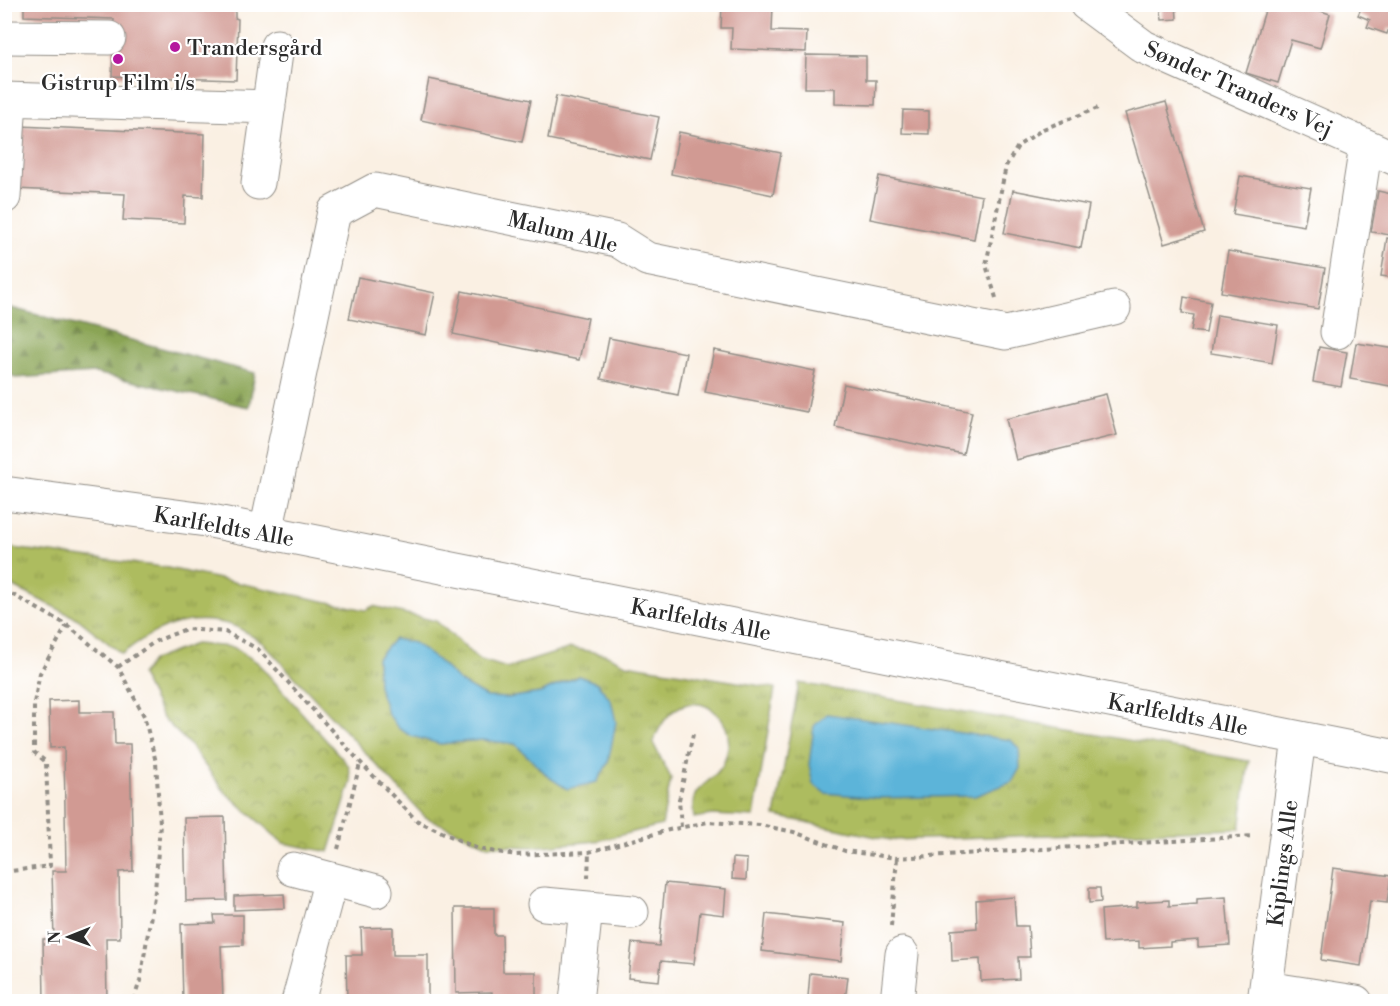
<svg xmlns="http://www.w3.org/2000/svg" width="1400" height="1006" font-family="'Libre Bodoni',serif">
	<defs>
		<pattern id="grass-tufts" width="24" height="20" patternUnits="userSpaceOnUse" patternTransform="scale(1.5)"><rect width="24" height="20" fill="#adbc5e"/><path d="M3 7l-1-3M5 7V3M7 7l1-3M15 17l-1-3M17 17v-4M19 17l1-3" fill="none" stroke="#8d994e"/></pattern>
		<pattern id="forest-firs" width="22" height="20" patternUnits="userSpaceOnUse" patternTransform="scale(1.5)"><rect width="22" height="20" fill="#8aa455"/><path d="M5 1l3.5 6h-7zM16 11l3.5 6h-7z" fill="#718647"/></pattern>
		<pattern id="park-crowns" width="20" height="18" patternUnits="userSpaceOnUse" patternTransform="scale(1.5)"><rect width="20" height="18" fill="#adbc5e"/><path d="M2 6a3 3 0 1 1 6 0M12 15a3 3 0 1 1 6 0" fill="none" stroke="#8d994e"/></pattern>
	</defs>
	<rect width="100%" height="100%" fill="#fff"/>
	<filter id="ink" filterUnits="userSpaceOnUse"><feTurbulence type="fractalNoise" baseFrequency=".0167" numOctaves="2"/><feDisplacementMap in="SourceGraphic" scale="12" xChannelSelector="R" yChannelSelector="G"/><feConvolveMatrix kernelMatrix="1 2 1 2 8 2 1 2 1" color-interpolation-filters="sRGB"/></filter>
	<filter id="wash" filterUnits="userSpaceOnUse"><feTurbulence type="fractalNoise" baseFrequency=".008" numOctaves="4" result="noise"/><feDisplacementMap in="SourceGraphic" scale="24" xChannelSelector="R" yChannelSelector="G"/><feGaussianBlur stdDeviation="1.35" result="paint"/><feColorMatrix in="noise" values="0 0 0 0 0 0 0 0 0 0 0 0 0 0 0 0 0 1.4 0 .05"/><feComposite in="paint" operator="in"/></filter>
	<g filter="url(#wash)">
		<rect width="100%" height="100%" fill="#faf0e3"/>
		<path fill="url(#grass-tufts)" stroke="#6c7444" stroke-width="1.5" fill-rule="evenodd" d="M 4,547 L 163,567 L 366,610 L 373,606 L 436,621 L 478,659 L 507,668 L 571,648 L 605,654 L 626,664 L 775,688 L 754,817 L 712,815 L 694,818 C 688,786 706,788 720,769 C 724,765 727,753 728,748 C 732,725 713,700 688,704 C 670,707 658,728 653,743 L 671,778 L 662,825 L 597,841 L 533,847 L 487,845 L 425,817 L 264,644 C 254,638 242,628 231,625 C 189,612 154,628 122,654 L 78,619 L 14,587 L 5,580 ZM 394,639 L 437,660 L 460,682 L 486,697 L 507,698 L 540,693 L 578,676 L 550,778 L 515,744 L 482,740 L 440,744 L 378,685 L 377,658 Z
			M 799,683 L 1249,761 L 1240,829 L 891,840 L 775,816 Z"/>
		<path fill="url(#forest-firs)" stroke="#5a6840" stroke-width="1.5" d="M 4,306 L 255,373 L 249,407 L 95,373 L 15,378 L 5,369 Z"/>
		<path fill="url(#park-crowns)" stroke="#6c7444" stroke-width="1.5" d="M 195,644 L 233,647 L 257,662 L 349,766 L 351,782 L 329,852 L 283,843 L 225,792 L 188,743 L 162,717 L 141,675 L 153,660 Z"/>
		<path fill="#5bb4d9" stroke="#437082" stroke-width="1.5" d="M 394,639 L 414,643 L 437,660 L 460,682 L 486,697 L 507,698 L 540,693 L 579,676 L 597,683 L 611,700 L 616,722 L 608,763 L 597,782 L 567,789 L 550,778 L 515,744 L 482,740 L 440,744 L 411,736 L 398,728 L 387,712 L 378,685 L 377,658 Z
			M 827,714 L 1011,740 L 1019,749 L 1020,768 L 1012,782 L 975,796 L 879,798 L 825,793 L 813,784 L 809,765 L 814,726 Z"/>
		<g id="blocks">
			<path fill="#d19a93" d="M 24,4 L 235,4 L 235,18 L 238,19 L 236,80 L 112,76 L 114,19 L 24,16 Z
				M 722,4 L 773,4 L 772,31 L 807,32 L 806,52 L 731,49 L 732,28 L 721,28 Z
				M 1160,4 L 1176,4 L 1177,19 L 1162,20 Z
				M 1267,4 L 1300,4 L 1330,14 L 1320,48 L 1291,40 L 1278,83 L 1246,73 Z
				M 1363,4 L 1396,4 L 1396,21 L 1392,30 L 1389,28 L 1387,34 L 1367,27 L 1370,20 L 1358,15 Z
				M 806,55 L 866,56 L 866,80 L 876,80 L 875,105 L 835,104 L 835,88 L 805,88 Z
				M 429,79 L 531,100 L 522,142 L 421,120 Z
				M 556,96 L 659,117 L 650,160 L 548,139 Z
				M 1166,102 L 1204,232 L 1164,244 L 1125,113 Z
				M 903,110 L 929,111 L 929,134 L 902,133 Z
				M 19,126 L 205,134 L 203,197 L 185,196 L 184,223 L 123,220 L 125,194 L 16,189 Z
				M 679,132 L 781,153 L 773,195 L 671,174 Z
				M 879,176 L 982,196 L 974,239 L 870,219 Z
				M 1240,176 L 1311,188 L 1304,226 L 1233,214 Z
				M 1013,190 L 1089,205 L 1081,248 L 1004,233 Z
				M 1378,191 L 1396,195 L 1390,235 L 1371,232 Z
				M 1387,238 L 1396,240 L 1396,278 L 1381,276 Z
				M 1228,251 L 1325,268 L 1318,309 L 1221,292 Z
				M 358,277 L 435,293 L 426,335 L 349,319 Z
				M 462,291 L 588,318 L 579,360 L 453,334 Z
				M 1184,297 L 1211,302 L 1206,333 L 1191,331 L 1194,315 L 1182,313 Z
				M 1217,315 L 1278,325 L 1272,363 L 1211,353 Z
				M 609,338 L 686,353 L 678,395 L 601,379 Z
				M 1356,343 L 1396,349 L 1396,387 L 1350,379 Z
				M 1319,347 L 1347,352 L 1341,387 L 1313,382 Z
				M 714,350 L 815,371 L 807,412 L 705,392 Z
				M 844,384 L 972,412 L 963,454 L 835,427 Z
				M 1106,394 L 1117,435 L 1016,460 L 1006,419 Z
				M 79,700 L 79,712 L 114,712 L 115,744 L 130,744 L 133,871 L 119,872 L 120,938 L 106,938 L 107,1002 L 44,1002 L 43,939 L 54,939 L 52,871 L 66,871 L 64,747 L 50,748 L 49,701 Z
				M 225,817 L 227,900 L 186,901 L 184,818 Z
				M 733,858 L 747,859 L 746,880 L 732,879 Z
				M 1333,868 L 1391,876 L 1387,903 L 1370,901 L 1361,966 L 1321,960 Z
				M 665,883 L 726,889 L 724,915 L 700,912 L 694,964 L 661,961 L 659,981 L 628,978 L 632,943 L 659,946 Z
				M 1089,888 L 1100,888 L 1101,902 L 1089,903 Z
				M 284,894 L 285,908 L 234,910 L 234,896 Z
				M 1014,897 L 1016,926 L 1028,926 L 1030,957 L 1018,957 L 1019,979 L 981,981 L 980,959 L 952,961 L 951,930 L 977,928 L 976,900 Z
				M 1226,897 L 1230,945 L 1198,947 L 1198,940 L 1170,942 L 1170,946 L 1139,948 L 1139,941 L 1103,943 L 1101,910 L 1137,907 L 1137,902 L 1169,900 L 1169,906 L 1197,904 L 1197,899 Z
				M 455,908 L 494,908 L 494,935 L 502,935 L 503,972 L 536,972 L 536,1001 L 492,1001 L 492,992 L 456,993 Z
				M 766,914 L 845,923 L 841,961 L 762,951 Z
				M 214,915 L 243,915 L 243,945 L 221,946 L 223,1000 L 183,1001 L 181,924 L 215,923 Z
				M 393,927 L 393,955 L 428,955 L 428,999 L 347,1000 L 346,955 L 362,955 L 361,928 Z
				M 810,973 L 848,977 L 845,1001 L 808,997 Z"/>
		</g>
	</g>
	<g filter="url(#ink)">
		<use href="#blocks" fill-opacity="0" stroke="#928e87" stroke-width="1.5"/>
		<g fill="none" stroke-linecap="round" stroke-linejoin="round">
			<g stroke="#928e87" stroke-width="35">
				<path id="minor" d="M 1086,4 L 1144,47 L 1396,159
					M 4,37 L 109,38
					M 4,99 L 269,107
					M 258,183 L 277,46
					M 4,197 L 10,99
					M 1337,332 L 1366,146
					M 4,493 L 206,520 L 1396,757
					M 266,532 L 334,212 L 375,190 L 617,240 L 647,259 L 1006,333 L 1114,308
					M 293,869 L 376,891
					M 544,904 L 632,912
					M 1266,988 L 1356,1002
					M 298,1002 L 331,879
					M 576,1002 L 586,908
					M 897,1002 L 902,954
					M 1264,1002 L 1299,739"/>
			</g>
			<path stroke="#928e87" stroke-width="4" stroke-dasharray="4.5 4.5" stroke-linecap="butt" d="M 996,298 L 986,265 L 1006,166 L 1018,146 L 1043,129 L 1098,108
				M 4,590 L 67,625 L 118,667 L 144,716 L 156,762 L 160,824 L 155,891 L 140,981 L 133,1002
				M 118,667 L 156,641 L 186,629 L 225,632 L 258,649 L 361,763 L 416,820 L 478,849 L 516,855 L 589,852 L 669,830 L 708,822 L 760,825 L 794,832 L 845,851 L 897,858 L 1253,836
				M 681,827 L 679,800 L 693,734
				M 338,849 L 360,764
				M 4,872 L 50,866 L 46,762 L 34,752 L 34,703 L 40,673 L 67,625
				M 588,878 L 589,852
				M 891,926 L 897,858"/>
			<use href="#minor" stroke="#fff" stroke-width="33"/>
		</g>
	</g>
	<g fill="#b5179e" stroke="#fff" stroke-width="2">
		<circle cx="175" cy="47" r="6"/>
		<circle cx="118" cy="59" r="6"/>
	</g>
	<g text-anchor="middle" stroke-width="4.5" stroke-linejoin="round" paint-order="stroke">
		<g font-size="22" fill="#2b2b2b" stroke="#fff" text-anchor="start">
			<text x="187" y="55">Trandersgård</text>
			<text x="118" y="90" text-anchor="middle">Gistrup Film i/s</text>
		</g>
		<g font-size="22" fill="#2b2b2b" stroke="#fff">
			<text transform="translate(1239 88) rotate(24)" y="8">Sønder Tranders Vej</text>
			<text transform="translate(563 231) rotate(14)" y="8">Malum Alle</text>
			<text transform="translate(224 526) rotate(10)" y="8">Karlfeldts Alle</text>
			<text transform="translate(701 619) rotate(11)" y="8">Karlfeldts Alle</text>
			<text transform="translate(1178 714) rotate(11)" y="8">Karlfeldts Alle</text>
			<text transform="translate(1282 863) rotate(-83)" y="8">Kiplings Alle</text>
		</g>
	</g>
	<rect width="1400" height="1006" fill="none" stroke="#fff" stroke-width="24"/>
	<g transform="translate(69 937) rotate(269)" stroke="#ffffff" stroke-width="4.5" paint-order="stroke">
	<path d="M0-4.5L10 22L0 15L-10 22Z" fill="#2b2b2b"/>
	<text y="-9" font-size="16" font-weight="bold" text-anchor="middle" fill="#2b2b2b">N</text>
	</g>
</svg>
